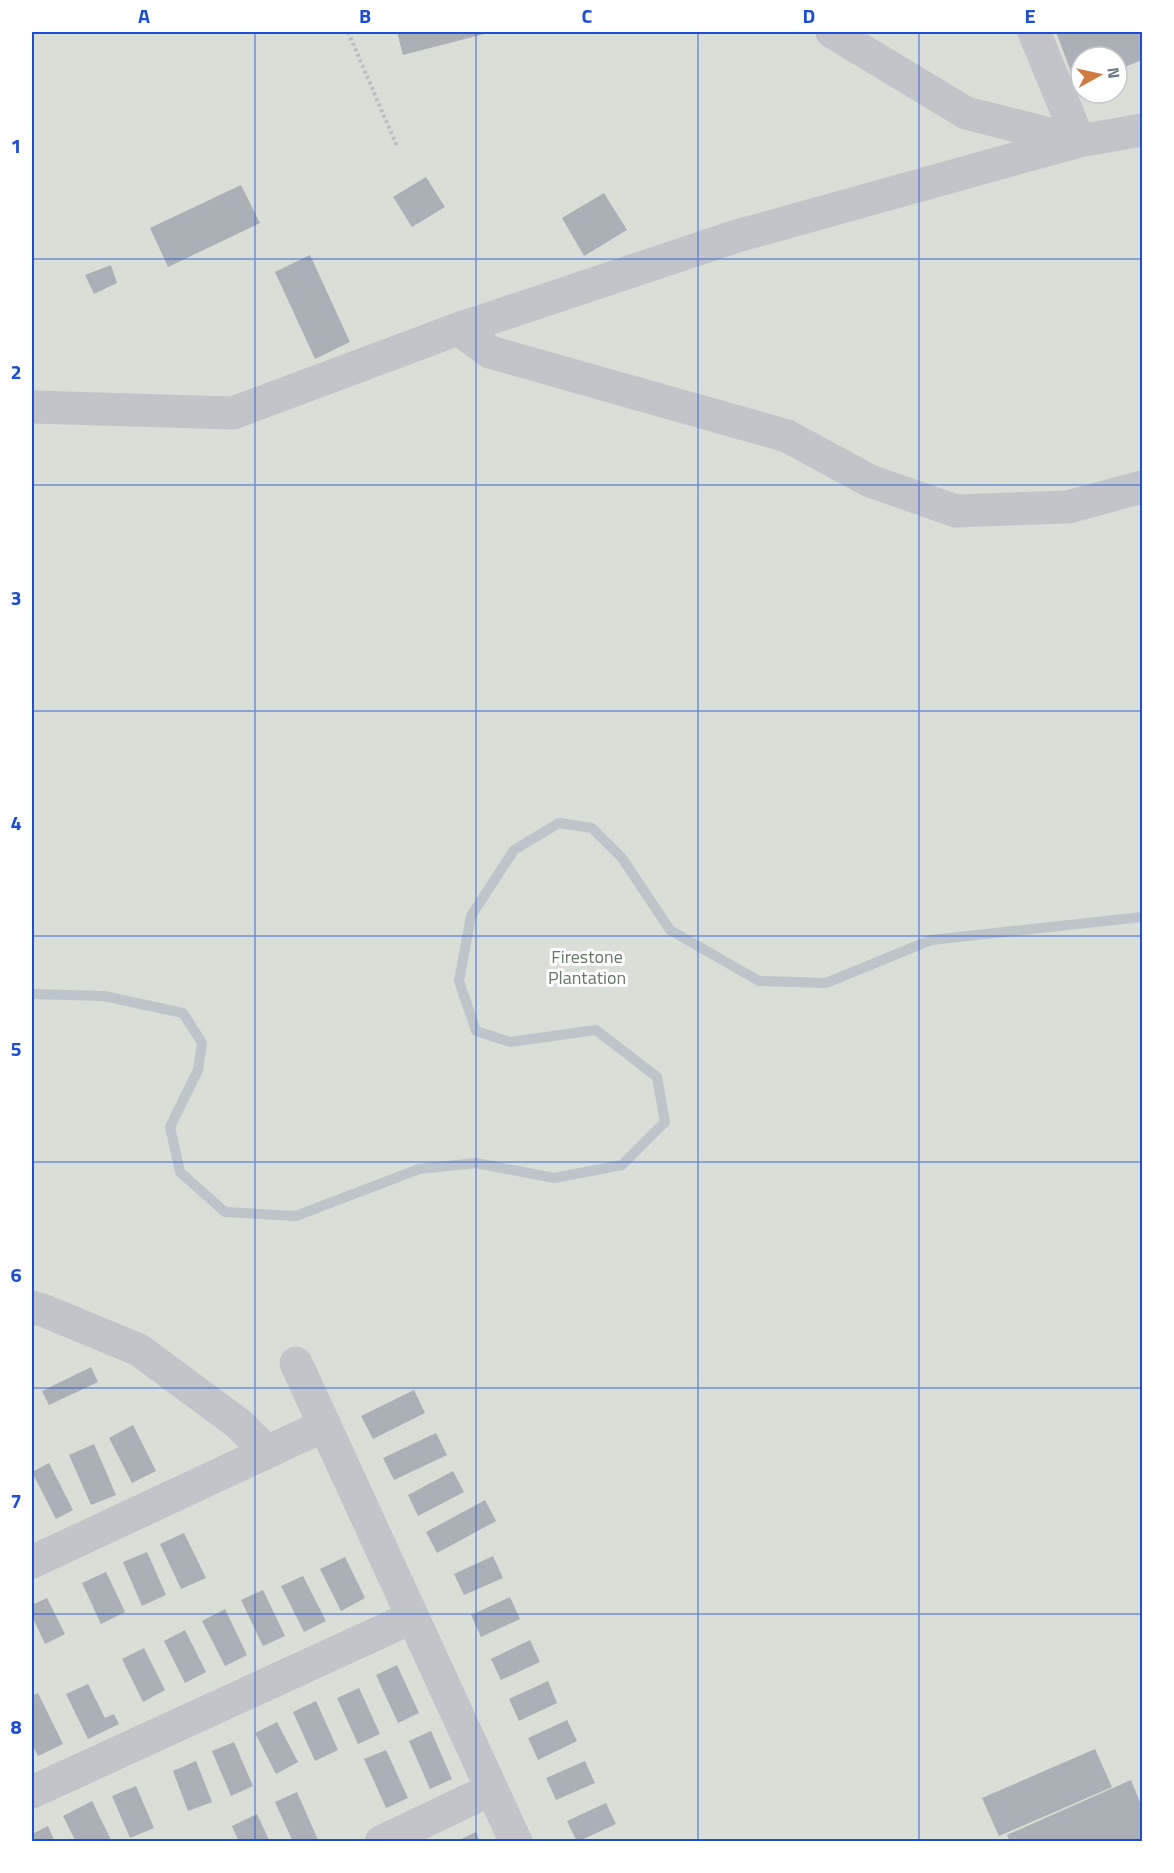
<svg xmlns="http://www.w3.org/2000/svg" width="1174" height="1873" font-family="'Titillium Web',sans-serif">
	<rect width="100%" height="100%" fill="#f9f9f8"/>
	<path fill="#d9ded7" fill-rule="evenodd" d="M 32,32 L 1142,32 L 1142,1841 L 32,1841 ZM 1081,57 L 1117,57 L 1117,93 L 1081,93 Z"/>
	<g fill="none" stroke-linecap="round" stroke-linejoin="round">
		<path stroke="#bdc4ca" stroke-width="10" d="M 32,994 L 104,996 L 183,1013 L 202,1043 L 198,1070 L 170,1127 L 180,1172 L 225,1212 L 296,1216 L 419,1169 L 476,1163 L 554,1178 L 622,1165 L 665,1122 L 657,1077 L 596,1030 L 510,1042 L 476,1031 L 459,981 L 471,916 L 514,850 L 559,823 L 592,828 L 622,858 L 670,930 L 759,981 L 826,983 L 931,940 L 1142,917"/>
	</g>
	<path fill="#abb0b7" d="M 397,32 L 492,32 L 403,55 Z
		M 1056,32 L 1142,32 L 1142,60 L 1117,70 L 1117,57 L 1081,57 L 1081,84 L 1076,85 Z
		M 426,177 L 445,207 L 412,227 L 393,197 Z
		M 241,185 L 260,223 L 168,267 L 150,228 Z
		M 604,193 L 627,230 L 584,256 L 562,218 Z
		M 310,255 L 350,342 L 315,359 L 275,272 Z
		M 111,265 L 117,283 L 94,294 L 85,275 Z
		M 91,1367 L 98,1382 L 49,1405 L 42,1391 Z
		M 414,1390 L 425,1413 L 373,1439 L 361,1416 Z
		M 133,1425 L 156,1471 L 132,1483 L 109,1438 Z
		M 436,1433 L 447,1455 L 394,1480 L 383,1458 Z
		M 94,1444 L 116,1495 L 91,1505 L 69,1455 Z
		M 49,1463 L 73,1510 L 56,1519 L 32,1472 Z
		M 453,1471 L 464,1492 L 418,1516 L 408,1495 Z
		M 485,1500 L 496,1521 L 437,1553 L 426,1532 Z
		M 184,1533 L 206,1578 L 181,1589 L 160,1544 Z
		M 147,1552 L 166,1595 L 142,1606 L 123,1562 Z
		M 493,1556 L 503,1578 L 464,1595 L 454,1574 Z
		M 345,1557 L 365,1598 L 341,1611 L 320,1569 Z
		M 106,1572 L 125,1612 L 101,1624 L 82,1583 Z
		M 303,1576 L 326,1621 L 304,1632 L 281,1586 Z
		M 263,1590 L 285,1636 L 263,1646 L 241,1600 Z
		M 510,1597 L 520,1619 L 481,1637 L 471,1615 Z
		M 47,1598 L 65,1634 L 45,1644 L 32,1616 L 32,1605 Z
		M 225,1609 L 247,1655 L 225,1666 L 202,1621 Z
		M 185,1630 L 206,1672 L 185,1683 L 164,1641 Z
		M 530,1640 L 540,1662 L 501,1680 L 491,1659 Z
		M 144,1648 L 165,1690 L 143,1702 L 122,1659 Z
		M 397,1665 L 419,1713 L 398,1723 L 376,1675 Z
		M 548,1681 L 557,1703 L 519,1721 L 509,1699 Z
		M 88,1684 L 105,1718 L 114,1714 L 119,1724 L 88,1739 L 66,1694 Z
		M 359,1688 L 380,1734 L 358,1744 L 337,1698 Z
		M 38,1693 L 63,1744 L 38,1756 L 32,1744 L 32,1696 Z
		M 316,1701 L 338,1750 L 315,1761 L 293,1712 Z
		M 567,1720 L 577,1741 L 538,1760 L 528,1738 Z
		M 277,1722 L 298,1762 L 276,1774 L 255,1733 Z
		M 431,1731 L 452,1779 L 430,1789 L 409,1741 Z
		M 234,1742 L 253,1786 L 231,1796 L 212,1751 Z
		M 1095,1749 L 1112,1787 L 999,1836 L 982,1798 Z
		M 386,1750 L 408,1798 L 386,1808 L 364,1759 Z
		M 196,1761 L 212,1802 L 188,1811 L 173,1771 Z
		M 585,1761 L 595,1783 L 556,1800 L 546,1778 Z
		M 1131,1780 L 1142,1807 L 1142,1842 L 1010,1842 L 1007,1835 Z
		M 136,1786 L 154,1828 L 130,1838 L 112,1796 Z
		M 297,1792 L 318,1840 L 316,1842 L 293,1842 L 275,1802 Z
		M 92,1801 L 112,1842 L 76,1842 L 63,1816 Z
		M 606,1803 L 616,1824 L 577,1842 L 567,1821 Z
		M 257,1814 L 270,1842 L 239,1842 L 232,1826 Z
		M 48,1826 L 55,1842 L 32,1842 L 32,1834 Z
		M 476,1832 L 480,1842 L 455,1842 Z"/>
	<g fill="none" stroke-linecap="round" stroke-linejoin="round">
		<path stroke="#bcbec1" stroke-width="4" stroke-dasharray="3 3" stroke-linecap="butt" d="M 348,32 L 397,146"/>
		<path stroke="#c2c4c9" stroke-width="33" d="M 832,32 L 966,113 L 1077,141
			M 1034,32 L 1079,141
			M 458,329 L 490,352 L 787,436 L 870,481 L 956,511 L 1068,507 L 1142,487
			M 32,407 L 233,413 L 458,329 L 737,236 L 1079,141 L 1142,130
			M 32,1307 L 45,1311 L 139,1350 L 239,1424 L 267,1452
			M 296,1363 L 516,1842
			M 32,1562 L 325,1425
			M 32,1792 L 413,1617
			M 381,1842 L 492,1789"/>
	</g>
	<path fill="none" stroke="#1d4ed8" stroke-width="1.5" stroke-opacity="0.55" d="M 255,32 L 255,1842M 476,32 L 476,1842M 698,32 L 698,1842M 919,32 L 919,1842M 32,259 L 1142,259M 32,485 L 1142,485M 32,711 L 1142,711M 32,936 L 1142,936M 32,1162 L 1142,1162M 32,1388 L 1142,1388M 32,1614 L 1142,1614"/>
	<g text-anchor="middle" stroke-width="6" stroke-linejoin="round" paint-order="stroke">
		<g font-size="18" fill="#667866" stroke="#fff">
			<text x="587" y="963">Firestone<tspan x="587" dy="21">Plantation</tspan></text>
		</g>
	</g>
	<rect width="1174" height="1873" fill="none" stroke="#ffffff" stroke-width="66"/>
	<g transform="translate(1099 75) rotate(82)"><circle r="28" fill="#ffffff" stroke="#c4c8ce" stroke-width="1.5"/>
	<path d="M0-4.5L10 22L0 15L-10 22Z" fill="#d07b41"/>
	<text y="-9" font-size="16" font-weight="bold" text-anchor="middle" fill="#6c7685">N</text>
	</g>
	<rect x="33" y="33" width="1108" height="1807" fill="none" stroke="#1d4ed8" stroke-width="2"/>
	<g font-size="20" text-anchor="middle" font-weight="bold" fill="#1d4ed8">
		<text x="144" y="23">A</text>
		<text x="365" y="23">B</text>
		<text x="587" y="23">C</text>
		<text x="809" y="23">D</text>
		<text x="1030" y="23">E</text>
		<text x="16" y="153">1</text>
		<text x="16" y="379">2</text>
		<text x="16" y="605">3</text>
		<text x="16" y="830">4</text>
		<text x="16" y="1056">5</text>
		<text x="16" y="1282">6</text>
		<text x="16" y="1508">7</text>
		<text x="16" y="1734">8</text>
	</g>
</svg>
